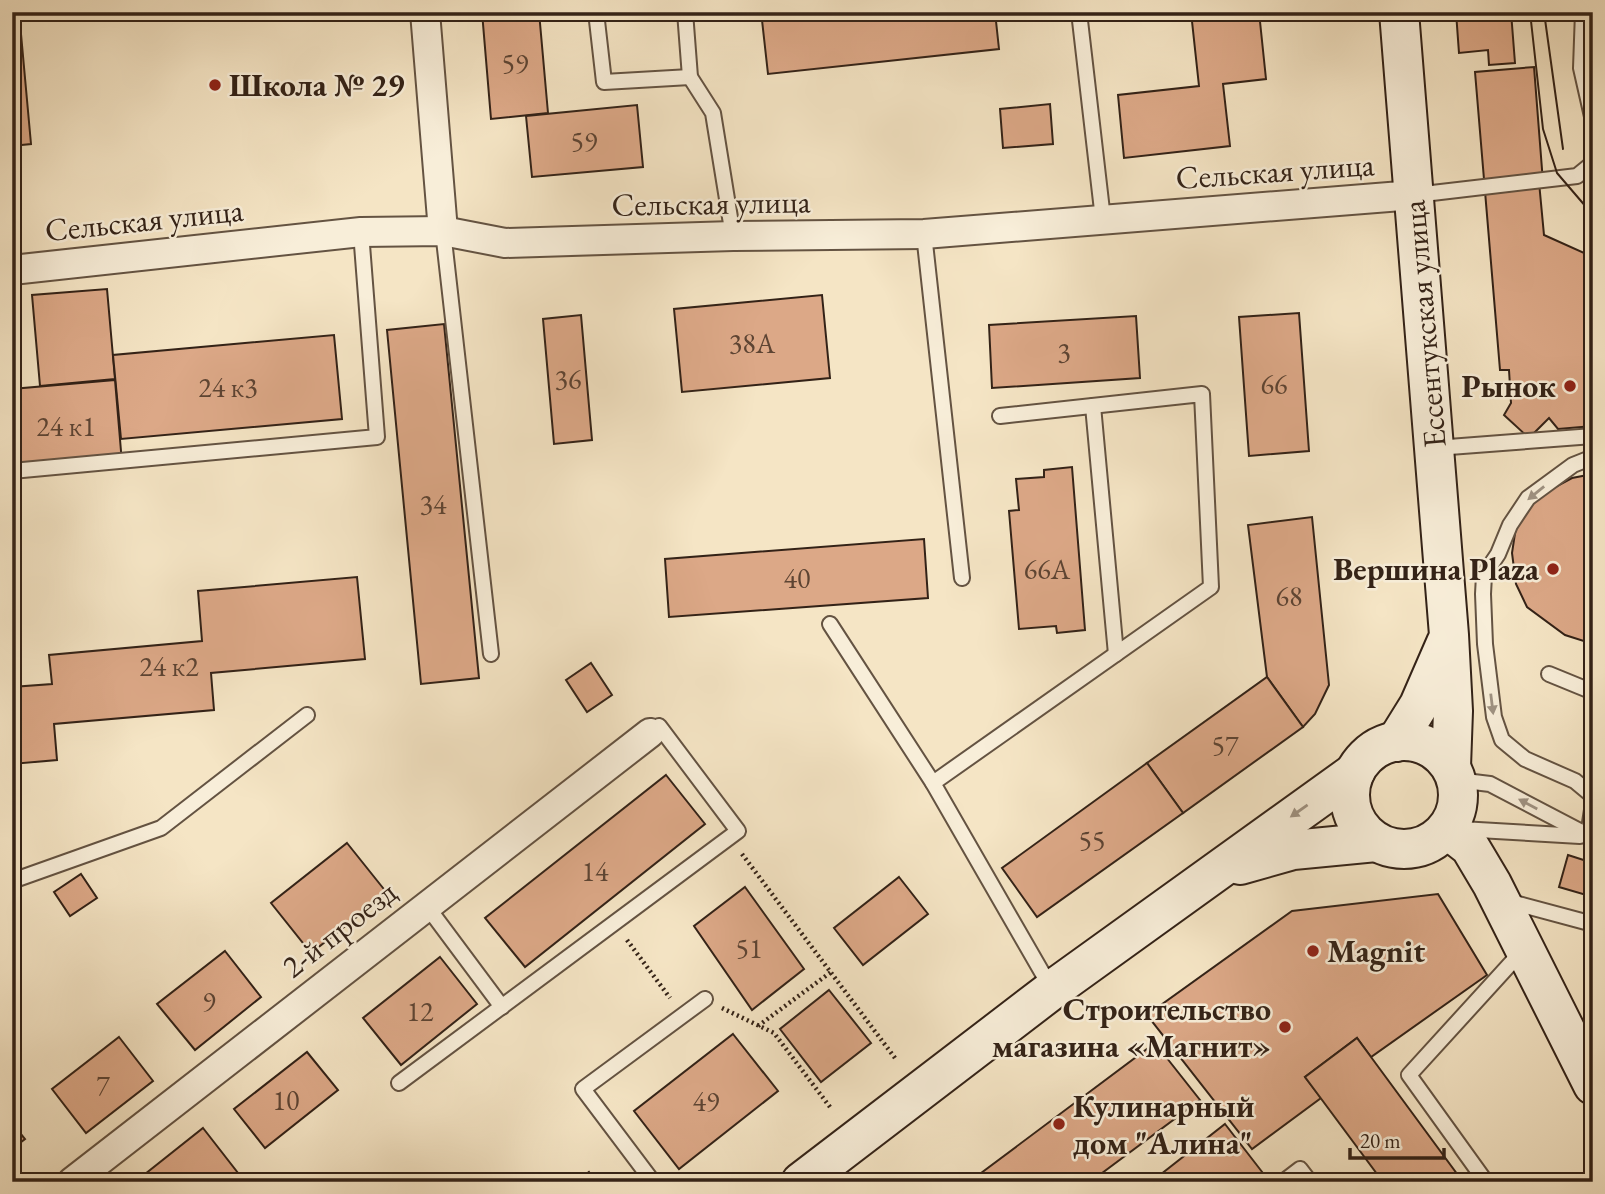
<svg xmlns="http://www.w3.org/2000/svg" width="1605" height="1194" font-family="'EB Garamond',serif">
  <rect width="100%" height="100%" fill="#f5e5c5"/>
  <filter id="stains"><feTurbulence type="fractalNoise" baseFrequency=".00286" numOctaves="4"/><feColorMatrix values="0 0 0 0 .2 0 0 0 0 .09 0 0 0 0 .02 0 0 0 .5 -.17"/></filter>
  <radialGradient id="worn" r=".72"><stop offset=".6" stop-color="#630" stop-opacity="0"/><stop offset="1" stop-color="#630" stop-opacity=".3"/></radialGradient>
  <!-- building -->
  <g fill="#dca887" stroke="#332217" stroke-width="2">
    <path d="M12,12H19L31,144L12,146Z"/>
    <path d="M482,12H539L548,113L491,119Z"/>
    <path d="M828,12H995L999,49L768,74L762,20Z"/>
    <path d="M1191,12H1259L1266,79L1223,84L1230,146L1124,158L1118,95L1199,86Z"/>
    <path d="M1456,12H1511L1515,63L1489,65L1488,50L1459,53Z"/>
    <path d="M1534,67L1543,182H1539L1544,235L1593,257V426L1558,429L1549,418L1529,438L1504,415L1511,403L1509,370H1500L1475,72Z"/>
    <path d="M1050,104L1053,144L1003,148L1000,109Z"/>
    <path d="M637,105L643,167L532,177L526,116Z"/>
    <path d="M107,289L115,379L40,386L32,295Z"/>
    <path d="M822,295L830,378L682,392L674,309Z"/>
    <path d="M1299,313L1309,451L1249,456L1239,317Z"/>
    <path d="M581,315L592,440L554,444L543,319Z"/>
    <path d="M1136,316L1140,378L992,388L989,325Z"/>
    <path d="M444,324L479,678L421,684L387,330Z"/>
    <path d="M334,335L342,419L121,439L113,355Z"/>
    <path d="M115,380L122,463L12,473V389Z"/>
    <path d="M1072,467L1085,630L1057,633L1056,626L1019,629L1009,511L1019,510L1016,479L1044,477V470Z"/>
    <path d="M1593,474V644L1565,635L1527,607L1516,584L1512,553L1517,520L1544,493L1572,478Z"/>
    <path d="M1312,517L1329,685L1315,714L1303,727L1267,677L1248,525Z"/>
    <path d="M924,539L928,598L669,617L665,559Z"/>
    <path d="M357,577L365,659L211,673L214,710L54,724L57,760L12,764V687L52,684L49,655L202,641L198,591Z"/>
    <path d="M591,663L612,695L587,712L566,680Z"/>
    <path d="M1267,677L1303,727L1183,813L1147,763Z"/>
    <path d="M1147,763L1183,813L1037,917L1002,868Z"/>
    <path d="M666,775L705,824L525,967L485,918Z"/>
    <path d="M347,843L387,893L311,953L271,903Z"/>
    <path d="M1568,855L1593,863V897L1559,887Z"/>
    <path d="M81,874L97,898L70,916L54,892Z"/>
    <path d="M899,877L928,914L863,965L834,928Z"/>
    <path d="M745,887L804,969L752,1010L694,926Z"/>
    <path d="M1438,894L1487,975L1371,1057L1357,1038L1305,1077L1321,1098L1252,1149L1147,1015L1292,911Z"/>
    <path d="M225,951L261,997L195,1050L157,1004Z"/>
    <path d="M440,957L477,1004L401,1065L363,1018Z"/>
    <path d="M829,990L871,1043L821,1082L780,1029Z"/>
    <path d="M733,1034L778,1091L679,1169L634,1111Z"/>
    <path d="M119,1037L153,1081L86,1133L52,1089Z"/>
    <path d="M1357,1038L1371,1057L1463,1182H1383L1305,1077Z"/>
    <path d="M1155,1043L1200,1100L1090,1182H969Z"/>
    <path d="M307,1052L338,1090L265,1148L234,1109Z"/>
    <path d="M12,1123L25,1139L12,1149Z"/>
    <path d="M1225,1124L1266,1177L1260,1182H1151Z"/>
    <path d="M203,1128L245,1182H135Z"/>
    <path d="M589,1172L597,1182H576Z"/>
  </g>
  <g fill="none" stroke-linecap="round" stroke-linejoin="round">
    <!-- lane casing -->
    <g stroke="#645342" stroke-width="18">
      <g id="lane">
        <path d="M596,12L604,82L690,77"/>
        <path d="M685,12L690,77L713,113L733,236"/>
        <path d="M1079,12L1103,219"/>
        <path d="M1583,12L1581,68L1593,121"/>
        <path d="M1415,195L1577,176L1593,163"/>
        <path d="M443,231L491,654"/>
        <path d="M924,234L962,578"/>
        <path d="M1093,406L1116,654"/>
        <path d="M1000,416L1202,394L1211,587L933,783L1051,988"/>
        <path d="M1436,448L1593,436"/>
        <path d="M1593,457L1573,465L1528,498L1510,525L1498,554L1484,575L1483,594L1485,644L1494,717L1502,740L1525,759L1575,781L1593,796"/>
        <path d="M12,471L377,437L361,232"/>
        <path d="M830,624L933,783"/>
        <path d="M1549,674L1593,692"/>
        <path d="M1457,780L1490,784L1593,838"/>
        <path d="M1461,829L1580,836"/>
        <path d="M1588,836L1593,803"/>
        <path d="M12,881L161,828L307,715"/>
        <path d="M1507,901L1593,924"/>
        <path d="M426,905L502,1007"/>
        <path d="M399,1083L738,831L659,726L651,732"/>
        <path d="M653,1182L583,1089L705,999"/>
        <path d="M1283,1182L1300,1169L1310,1182"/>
        <path d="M1486,1182L1409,1075L1523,950"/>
      </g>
    </g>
    <!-- street casing -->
    <g stroke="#645342" stroke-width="32">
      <g id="street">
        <path d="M425,12L443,231"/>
        <path d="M12,270L361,232L443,231L505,243L733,236L924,234L1414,195"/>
        <path d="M72,1182L650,733"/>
      </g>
    </g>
    <!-- secondary casing -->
    <g stroke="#332217" stroke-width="42">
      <g id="secondary">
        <path d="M1399,12L1449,635L1453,711L1451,767"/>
        <circle cx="1404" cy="795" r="54"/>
        <path d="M1396,742L1419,705L1446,643"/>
        <path d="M1447,829L1470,847L1492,884L1593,1085"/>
        <path d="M1240,865L1293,850L1376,842"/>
        <path d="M801,1182L1052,990L1355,772"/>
      </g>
    </g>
    <!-- path -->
    <g stroke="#332217" stroke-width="4.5" stroke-dasharray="2 3.5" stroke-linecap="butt">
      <path d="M742,854L895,1058"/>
      <path d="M627,940L670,998"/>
      <path d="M722,1008L774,1033L830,1107"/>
      <path d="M758,1026L831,972"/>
    </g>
    <!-- lane -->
    <use href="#lane" stroke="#f8eed9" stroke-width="14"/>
    <!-- street -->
    <use href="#street" stroke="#f8eed9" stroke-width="28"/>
    <!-- secondary -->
    <use href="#secondary" stroke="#f8eed9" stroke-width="38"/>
    <!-- tram -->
    <g stroke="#332217" stroke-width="2">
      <path d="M1530,12L1543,129L1557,173L1593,215"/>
      <path d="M1544,12L1563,149"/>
    </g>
  </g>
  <!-- one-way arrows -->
  <defs><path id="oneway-solid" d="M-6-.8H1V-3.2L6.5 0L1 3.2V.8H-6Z" transform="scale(1.75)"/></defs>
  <g fill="#9f9282">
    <use href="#oneway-solid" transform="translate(1536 493) rotate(141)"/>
    <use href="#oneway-solid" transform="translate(1492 704) rotate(83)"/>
    <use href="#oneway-solid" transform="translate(1528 804) rotate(-152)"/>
    <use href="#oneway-solid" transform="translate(1299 811) rotate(145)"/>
  </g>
  <!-- markers -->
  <g fill="#8f2418" stroke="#f8eed9" stroke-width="2.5">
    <circle cx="215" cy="85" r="7"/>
    <circle cx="1570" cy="386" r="7"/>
    <circle cx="1553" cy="569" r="7"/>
    <circle cx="1313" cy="951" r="7"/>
    <circle cx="1285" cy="1027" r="7"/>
    <circle cx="1059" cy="1124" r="7"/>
  </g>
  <g text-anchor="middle" stroke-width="5" stroke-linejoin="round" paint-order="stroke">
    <!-- number labels -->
    <g font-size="28" fill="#5d4433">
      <text x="515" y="73">59</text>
      <text x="584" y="151">59</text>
      <text x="752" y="353">38А</text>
      <text x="1064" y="362">3</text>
      <text x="568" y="389">36</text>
      <text x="1274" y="394">66</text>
      <text x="228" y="397">24 к3</text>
      <text x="66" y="436">24 к1</text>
      <text x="433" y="514">34</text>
      <text x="1047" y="579">66А</text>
      <text x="797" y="588">40</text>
      <text x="1289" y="606">68</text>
      <text x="169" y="676">24 к2</text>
      <text x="1225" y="755">57</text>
      <text x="1092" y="850">55</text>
      <text x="595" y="881">14</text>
      <text x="749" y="958">51</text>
      <text x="209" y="1011">9</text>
      <text x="420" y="1021">12</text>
      <text x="103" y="1095">7</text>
      <text x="286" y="1110">10</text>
      <text x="706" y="1111">49</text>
    </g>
    <!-- poi labels -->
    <g font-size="32" font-weight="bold" fill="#332217" stroke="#f8eed9" text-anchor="start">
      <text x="229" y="96">Школа № 29</text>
      <text x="1556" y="397" text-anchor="end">Рынок</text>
      <text x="1539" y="580" text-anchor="end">Вершина Plaza</text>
      <text x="1327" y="962">Magnit</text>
      <text x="1271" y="1020" text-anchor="end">Строительство<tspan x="1271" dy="37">магазина «Магнит»</tspan></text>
      <text x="1073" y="1117">Кулинарный<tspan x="1073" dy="37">дом "Алина"</tspan></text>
    </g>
    <!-- street labels -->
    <g font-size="32" fill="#332217" stroke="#f8eed9">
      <text transform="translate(1275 171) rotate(-4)" y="11">Сельская улица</text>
      <text transform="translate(711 203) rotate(-1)" y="11">Сельская улица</text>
      <text transform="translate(144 220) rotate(-6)" y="11">Сельская улица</text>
      <text transform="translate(1424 324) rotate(-95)" y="11">Ессентукская улица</text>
      <text transform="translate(339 929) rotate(-38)" y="11">2-й проезд</text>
    </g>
  </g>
  <!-- margin -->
  <rect width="1605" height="1194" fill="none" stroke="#f5e5c5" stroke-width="42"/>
  <rect x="14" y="14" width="1577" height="1166" fill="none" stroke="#332217" stroke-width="3.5"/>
  <rect x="21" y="21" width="1563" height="1152" fill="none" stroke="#332217" stroke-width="2"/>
  <!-- scale -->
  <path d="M1350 1148v10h94v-10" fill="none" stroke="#332217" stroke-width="3.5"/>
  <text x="1360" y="1148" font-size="21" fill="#332217" stroke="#f8eed9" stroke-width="5" paint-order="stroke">20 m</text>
  <rect width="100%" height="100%" filter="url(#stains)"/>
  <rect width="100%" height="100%" fill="url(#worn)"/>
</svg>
